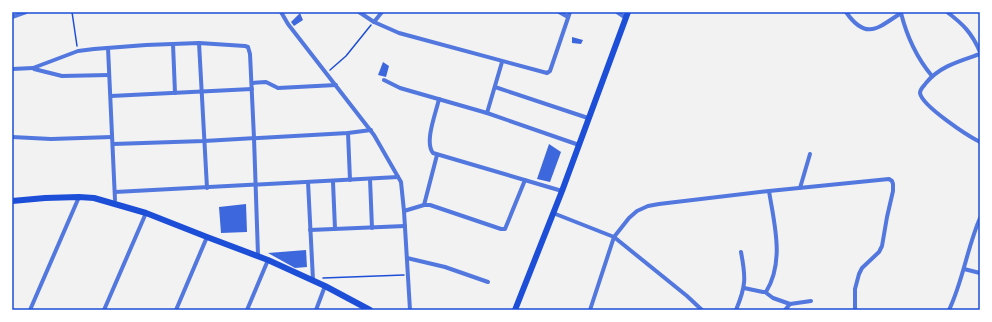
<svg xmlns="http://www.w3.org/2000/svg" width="992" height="322" font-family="'IBM Plex Sans',sans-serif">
  <rect width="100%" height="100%" fill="#f2f2f2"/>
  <!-- building -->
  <g fill="#3d67dc">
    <path d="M300,13L303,20L294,26L291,22Z"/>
    <path d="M572,37L583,40L581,44L572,43Z"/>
    <path d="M383,62L389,66L386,77L378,75Z"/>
    <path d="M549,144L561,152L550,182L537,179Z"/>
    <path d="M246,204L247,232L221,233L219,207Z"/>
    <path d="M306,250L307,267L295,268L268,253Z"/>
  </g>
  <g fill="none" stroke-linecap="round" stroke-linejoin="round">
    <!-- path -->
    <g stroke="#1d4ed8" stroke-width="1.5">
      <path d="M72,12L77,46"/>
      <path d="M330,70L346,56L371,25"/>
      <path d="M323,278L404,275"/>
    </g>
    <!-- minor -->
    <g stroke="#5277de" stroke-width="4">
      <path d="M281,12L288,24L374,135L401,182L404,211L410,310"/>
      <path d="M359,12L374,22L399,33L547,73L550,71L570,12"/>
      <path d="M559,12L568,17"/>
      <path d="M617,12L626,18"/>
      <path d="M846,12C866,41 878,28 901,13C907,37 916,57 932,76"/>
      <path d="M947,12C963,24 972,33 980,52"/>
      <path d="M12,17L26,12"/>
      <path d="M374,22L382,12"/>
      <path d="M199,43L207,188"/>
      <path d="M173,44L175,93"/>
      <path d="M108,48L115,200"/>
      <path d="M980,54C960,61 940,66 926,83C924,86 920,89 920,93C922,106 968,136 980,142"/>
      <path d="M12,69L33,68L78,51L94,49L146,45L199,43L245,46L248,47L250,54L254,138L258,255"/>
      <path d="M34,69L62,76L109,75"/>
      <path d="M384,80L400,88L487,113L579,145"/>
      <path d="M252,83L266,82L278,88L336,85"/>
      <path d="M495,87L588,118"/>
      <path d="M111,96L252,89"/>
      <path d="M439,99C436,113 424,142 433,153L562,191"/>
      <path d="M487,113L502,62"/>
      <path d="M348,133L350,180"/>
      <path d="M12,137L51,139L112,137"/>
      <path d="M113,144L204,141L348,133L371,130"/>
      <path d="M370,179L372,228"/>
      <path d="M308,182L313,280"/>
      <path d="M333,182L335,229"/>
      <path d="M800,188L810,154"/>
      <path d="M115,192L398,177"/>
      <path d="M424,205L437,155"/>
      <path d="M404,211L424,205H430L501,229H505L525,180"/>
      <path d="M553,213L614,237L687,296L702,310"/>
      <path d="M310,230L405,226"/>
      <path d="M407,258L445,267L488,282"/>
      <path d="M964,269L980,273"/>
      <path d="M744,288L763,292H766C785,261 774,223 769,191"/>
      <path d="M765,292L773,298L790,304L811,301"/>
      <path d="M30,310L79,197"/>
      <path d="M104,310L146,213"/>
      <path d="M176,310L207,237"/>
      <path d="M247,310L268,260"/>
      <path d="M316,310L325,286"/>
      <path d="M590,310L614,237L629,218L637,211L648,206L659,204L769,191L889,179L892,181L893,184V191L887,217L882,246L879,252L862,268L859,274L855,289V310"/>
      <path d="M736,310C746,286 746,278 741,252"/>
      <path d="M785,310L790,304"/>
      <path d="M949,310C963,281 967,248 980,218"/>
    </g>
    <!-- secondary -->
    <g stroke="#1d4ed8" stroke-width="6">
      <path d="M12,201L45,198L79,197L94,198L146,213L207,237L268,260L325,286L370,310"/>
      <path d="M515,310L562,191L628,12"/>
    </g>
  </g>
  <!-- border -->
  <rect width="992" height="322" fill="none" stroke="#ffffff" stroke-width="26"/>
  <rect x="13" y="13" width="966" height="296" fill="none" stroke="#1d4ed8" stroke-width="1.5"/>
</svg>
